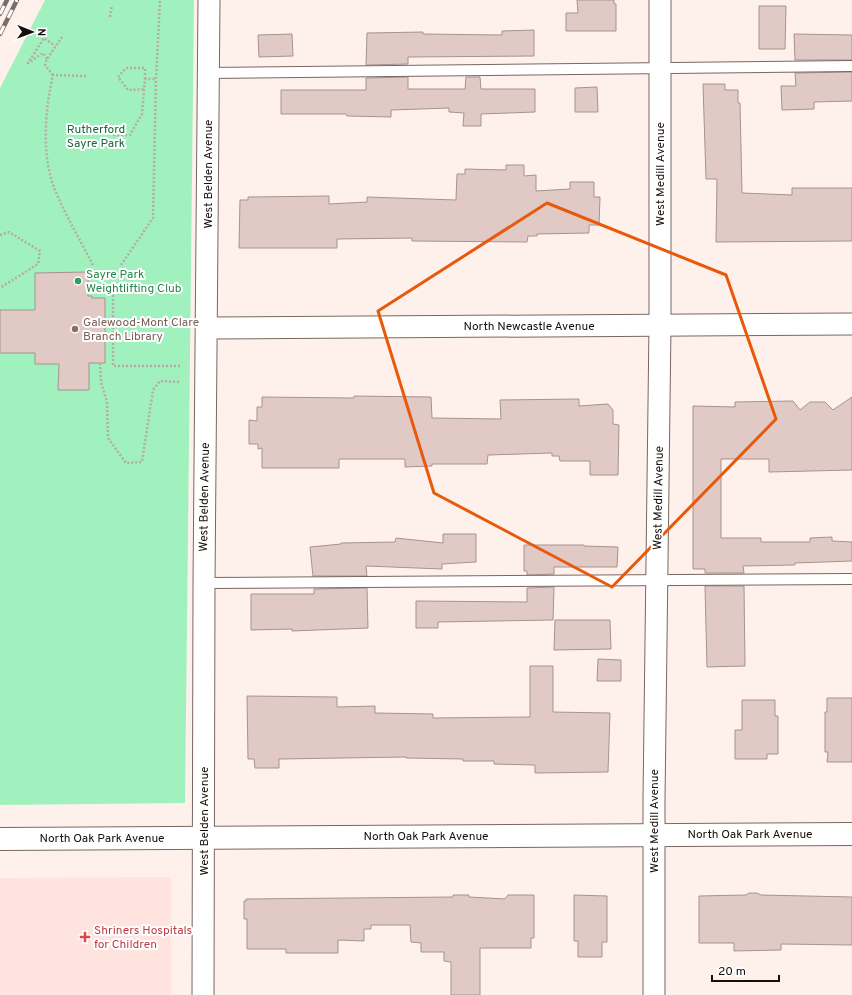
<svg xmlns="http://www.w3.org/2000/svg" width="852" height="995" font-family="Overpass,sans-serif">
  <rect width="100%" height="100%" fill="#fef1ec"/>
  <!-- medical -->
  <path fill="#fee3df" d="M171,877V995H0V878Z"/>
  <!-- green -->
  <path fill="#a1f1bf" d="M45,0H194L185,803L0,805V88Z"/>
  <!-- building -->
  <g fill="#e1cac6" stroke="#a7928e">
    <path d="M577,0H614V4H616V31H566V13H578Z"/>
    <path d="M759,6H786L785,49H759Z"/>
    <path d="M534,30V56L408,57V64L366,65L367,33L423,32V34L502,35V31Z"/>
    <path d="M292,34L293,56L259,57L258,35Z"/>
    <path d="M794,34L852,35V60H795Z"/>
    <path d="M852,72V101L814,102V109L782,110L781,86H796L795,73Z"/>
    <path d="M408,77V89H465L466,77H480L481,89H535V112L481,114V126H463L464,113L449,112V108L391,110V117L347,116L346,114H281V90H366V78Z"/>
    <path d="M703,84H725V90H738V103H740L742,193L792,195V188H852V241L716,242L717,179H706Z"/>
    <path d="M597,87L598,112H575V88Z"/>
    <path d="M506,165H524V176L536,175V191L570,189V182H594V197H600L599,225H589V233L537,234V236H528L527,242L412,241V238L337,239V248H239L240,200H248V197L329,196V204L367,202V197L456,200L457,174H465V169L506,170Z"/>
    <path d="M88,272V296H92V298H105V363H89V390H58L59,364H35V353H0V310H35V273Z"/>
    <path d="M354,396L431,397L432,418L501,419L500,400L579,399V406L608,404L613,410V424L619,425L618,475H590V461H560L559,456H552V453L488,455L487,464H432V466L405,467V459H339V468H262V448L258,449V444H249V420L257,421V407H262V397L354,398Z"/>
    <path d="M852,397V470L769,472V459H721V538H761V542H810V538L832,537V541L852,542V561L795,563V565L743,566L744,573H705V569H693V406L735,407V402L793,401L800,410L810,402H825L833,410Z"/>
    <path d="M443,534H476V562L442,564V569L366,566L367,576H313L310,547L341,544V543L395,542L396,538L443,543Z"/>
    <path d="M524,545H584V546L618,547L617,567H554V574L527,575V571H524Z"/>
    <path d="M705,586H744L745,666L707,667Z"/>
    <path d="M554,587L553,620L438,622V628H416V601L527,602V588Z"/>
    <path d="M367,588L368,628L292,631V629L251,630V594H314V589Z"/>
    <path d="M555,620H610L611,649L554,650Z"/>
    <path d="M598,659L621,660V681H597Z"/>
    <path d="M530,666H553V712L610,713L608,772L535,773V765L494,764V761H463V759L406,758V757L279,759V768H255L254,759H248L247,696L337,697V707L375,706V713L433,714V718L530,717Z"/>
    <path d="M827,698H852V762H827L828,752H825V712H827Z"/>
    <path d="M742,700H775V716H778V754H767V759H735V730H742Z"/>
    <path d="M749,893H757L761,895L852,897V945L781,944V950L734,951V943H699V896L746,895Z"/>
    <path d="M453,895H469V897L505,899L508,895H534V938H531V948H480V995H451V962L444,961V952H421V943L411,942L410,925H371V929H364V941L338,940V953H286V949H247V919H244V901H246V899L453,897Z"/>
    <path d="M574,895L607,896V942H602V957H578V941H574Z"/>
  </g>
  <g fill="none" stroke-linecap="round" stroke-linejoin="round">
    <!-- lane casing -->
    <g stroke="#796760" stroke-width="12">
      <g id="lane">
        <path d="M208,73L852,66"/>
        <path d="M204,583L852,579"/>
      </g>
    </g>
    <!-- street casing -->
    <g stroke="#796760" stroke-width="23">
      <g id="street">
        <path d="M207,328L852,324"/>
        <path d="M203,995L204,583L209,0"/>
        <path d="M654,995V800L660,325V0"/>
      </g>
    </g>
    <!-- secondary casing -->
    <g stroke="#796760" stroke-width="24">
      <path id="secondary" d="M0,839L852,834"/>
    </g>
    <!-- path -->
    <g stroke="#b6aba6" stroke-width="2.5" stroke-dasharray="2 2" stroke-linecap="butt">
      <path d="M110,17L112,5"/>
      <path d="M47,59L43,53L28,63L44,38L55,46"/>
      <path d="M53,75L45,65L47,59L62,37"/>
      <path d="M86,76L53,75C45,110 41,156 55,190C66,216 80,240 93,265"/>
      <path d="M145,79V68H126L118,77L128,90L144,89L145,79H156"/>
      <path d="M113,135H130L142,114L144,89"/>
      <path d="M0,235L9,232L40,251L38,264L0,288"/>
      <path d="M121,265L153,218L156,79L160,0"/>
      <path d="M100,363L101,382L107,402L108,438L126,463L142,462L153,390L160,381L180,382"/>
      <path d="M180,366H113V293L181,292"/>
    </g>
    <!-- lane -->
    <use href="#lane" stroke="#fff" stroke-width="10"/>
    <!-- street -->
    <use href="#street" stroke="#fff" stroke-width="21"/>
    <!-- secondary -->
    <use href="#secondary" stroke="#fff" stroke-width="22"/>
    <!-- rail casing -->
    <g stroke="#776e6a" stroke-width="4.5">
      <g id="rail">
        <path d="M0,14L7,0"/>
        <path d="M0,34L17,0"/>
      </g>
    </g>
    <!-- rail -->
    <use href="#rail" stroke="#fff" stroke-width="3" stroke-dasharray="9" stroke-linecap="butt"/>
  </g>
  <!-- marked area -->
  <path fill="none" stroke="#e8590c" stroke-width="3" stroke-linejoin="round" d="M547,203L726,275L776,419L612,587L434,493L378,311Z"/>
  <!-- markers -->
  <circle fill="#2e9e5b" stroke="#fff" stroke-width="1.5" cx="78" cy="281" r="4"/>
  <circle fill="#8d6e63" stroke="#fff" stroke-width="1.5" cx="75" cy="329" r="4"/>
  <path fill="#e0444e" stroke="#fff" stroke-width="1.5" d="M83 931h4v4h4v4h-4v4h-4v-4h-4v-4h4z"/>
  <g text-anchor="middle" stroke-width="4" stroke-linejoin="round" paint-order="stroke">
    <!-- park labels -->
    <g font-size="12" fill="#1b643d" stroke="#fff">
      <text x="96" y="133">Rutherford<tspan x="96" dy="14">Sayre Park</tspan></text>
    </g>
    <!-- street labels -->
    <g font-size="12" fill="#150f0c" stroke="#fff">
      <text transform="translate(208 174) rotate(-90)" y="4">West Belden Avenue</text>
      <text transform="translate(660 174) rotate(-90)" y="4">West Medill Avenue</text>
      <text x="529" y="330">North Newcastle Avenue</text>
      <text transform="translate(204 497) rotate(-89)" y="4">West Belden Avenue</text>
      <text transform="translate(658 498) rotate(-89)" y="4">West Medill Avenue</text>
      <text transform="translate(204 821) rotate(-90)" y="4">West Belden Avenue</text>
      <text transform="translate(654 821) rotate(-90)" y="4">West Medill Avenue</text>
      <text x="750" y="838">North Oak Park Avenue</text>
      <text x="426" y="840">North Oak Park Avenue</text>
      <text x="102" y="842">North Oak Park Avenue</text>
    </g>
    <!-- leisure labels -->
    <g font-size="12" fill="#27864d" stroke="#fff" text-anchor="start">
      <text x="86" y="278">Sayre Park<tspan x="86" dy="14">Weightlifting Club</tspan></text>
    </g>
    <!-- education labels -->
    <g font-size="12" fill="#785e54" stroke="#fff" text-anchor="start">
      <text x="83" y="326">Galewood-Mont Clare<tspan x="83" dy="14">Branch Library</tspan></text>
    </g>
    <!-- health labels -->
    <g font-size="12" fill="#be3a42" stroke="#fff" text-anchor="start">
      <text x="94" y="934">Shriners Hospitals<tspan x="94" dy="14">for Children</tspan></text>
    </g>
  </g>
  <!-- north arrow -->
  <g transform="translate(32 32) rotate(91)" stroke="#ffffff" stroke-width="3" paint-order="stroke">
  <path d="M0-3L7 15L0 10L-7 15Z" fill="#150f0c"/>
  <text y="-6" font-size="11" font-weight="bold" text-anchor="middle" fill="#150f0c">N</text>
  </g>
  <!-- scale -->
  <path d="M712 975v6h67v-6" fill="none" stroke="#150f0c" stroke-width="2"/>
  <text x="718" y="975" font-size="12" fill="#150f0c" stroke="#ffffff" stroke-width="3" paint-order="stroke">20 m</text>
</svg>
